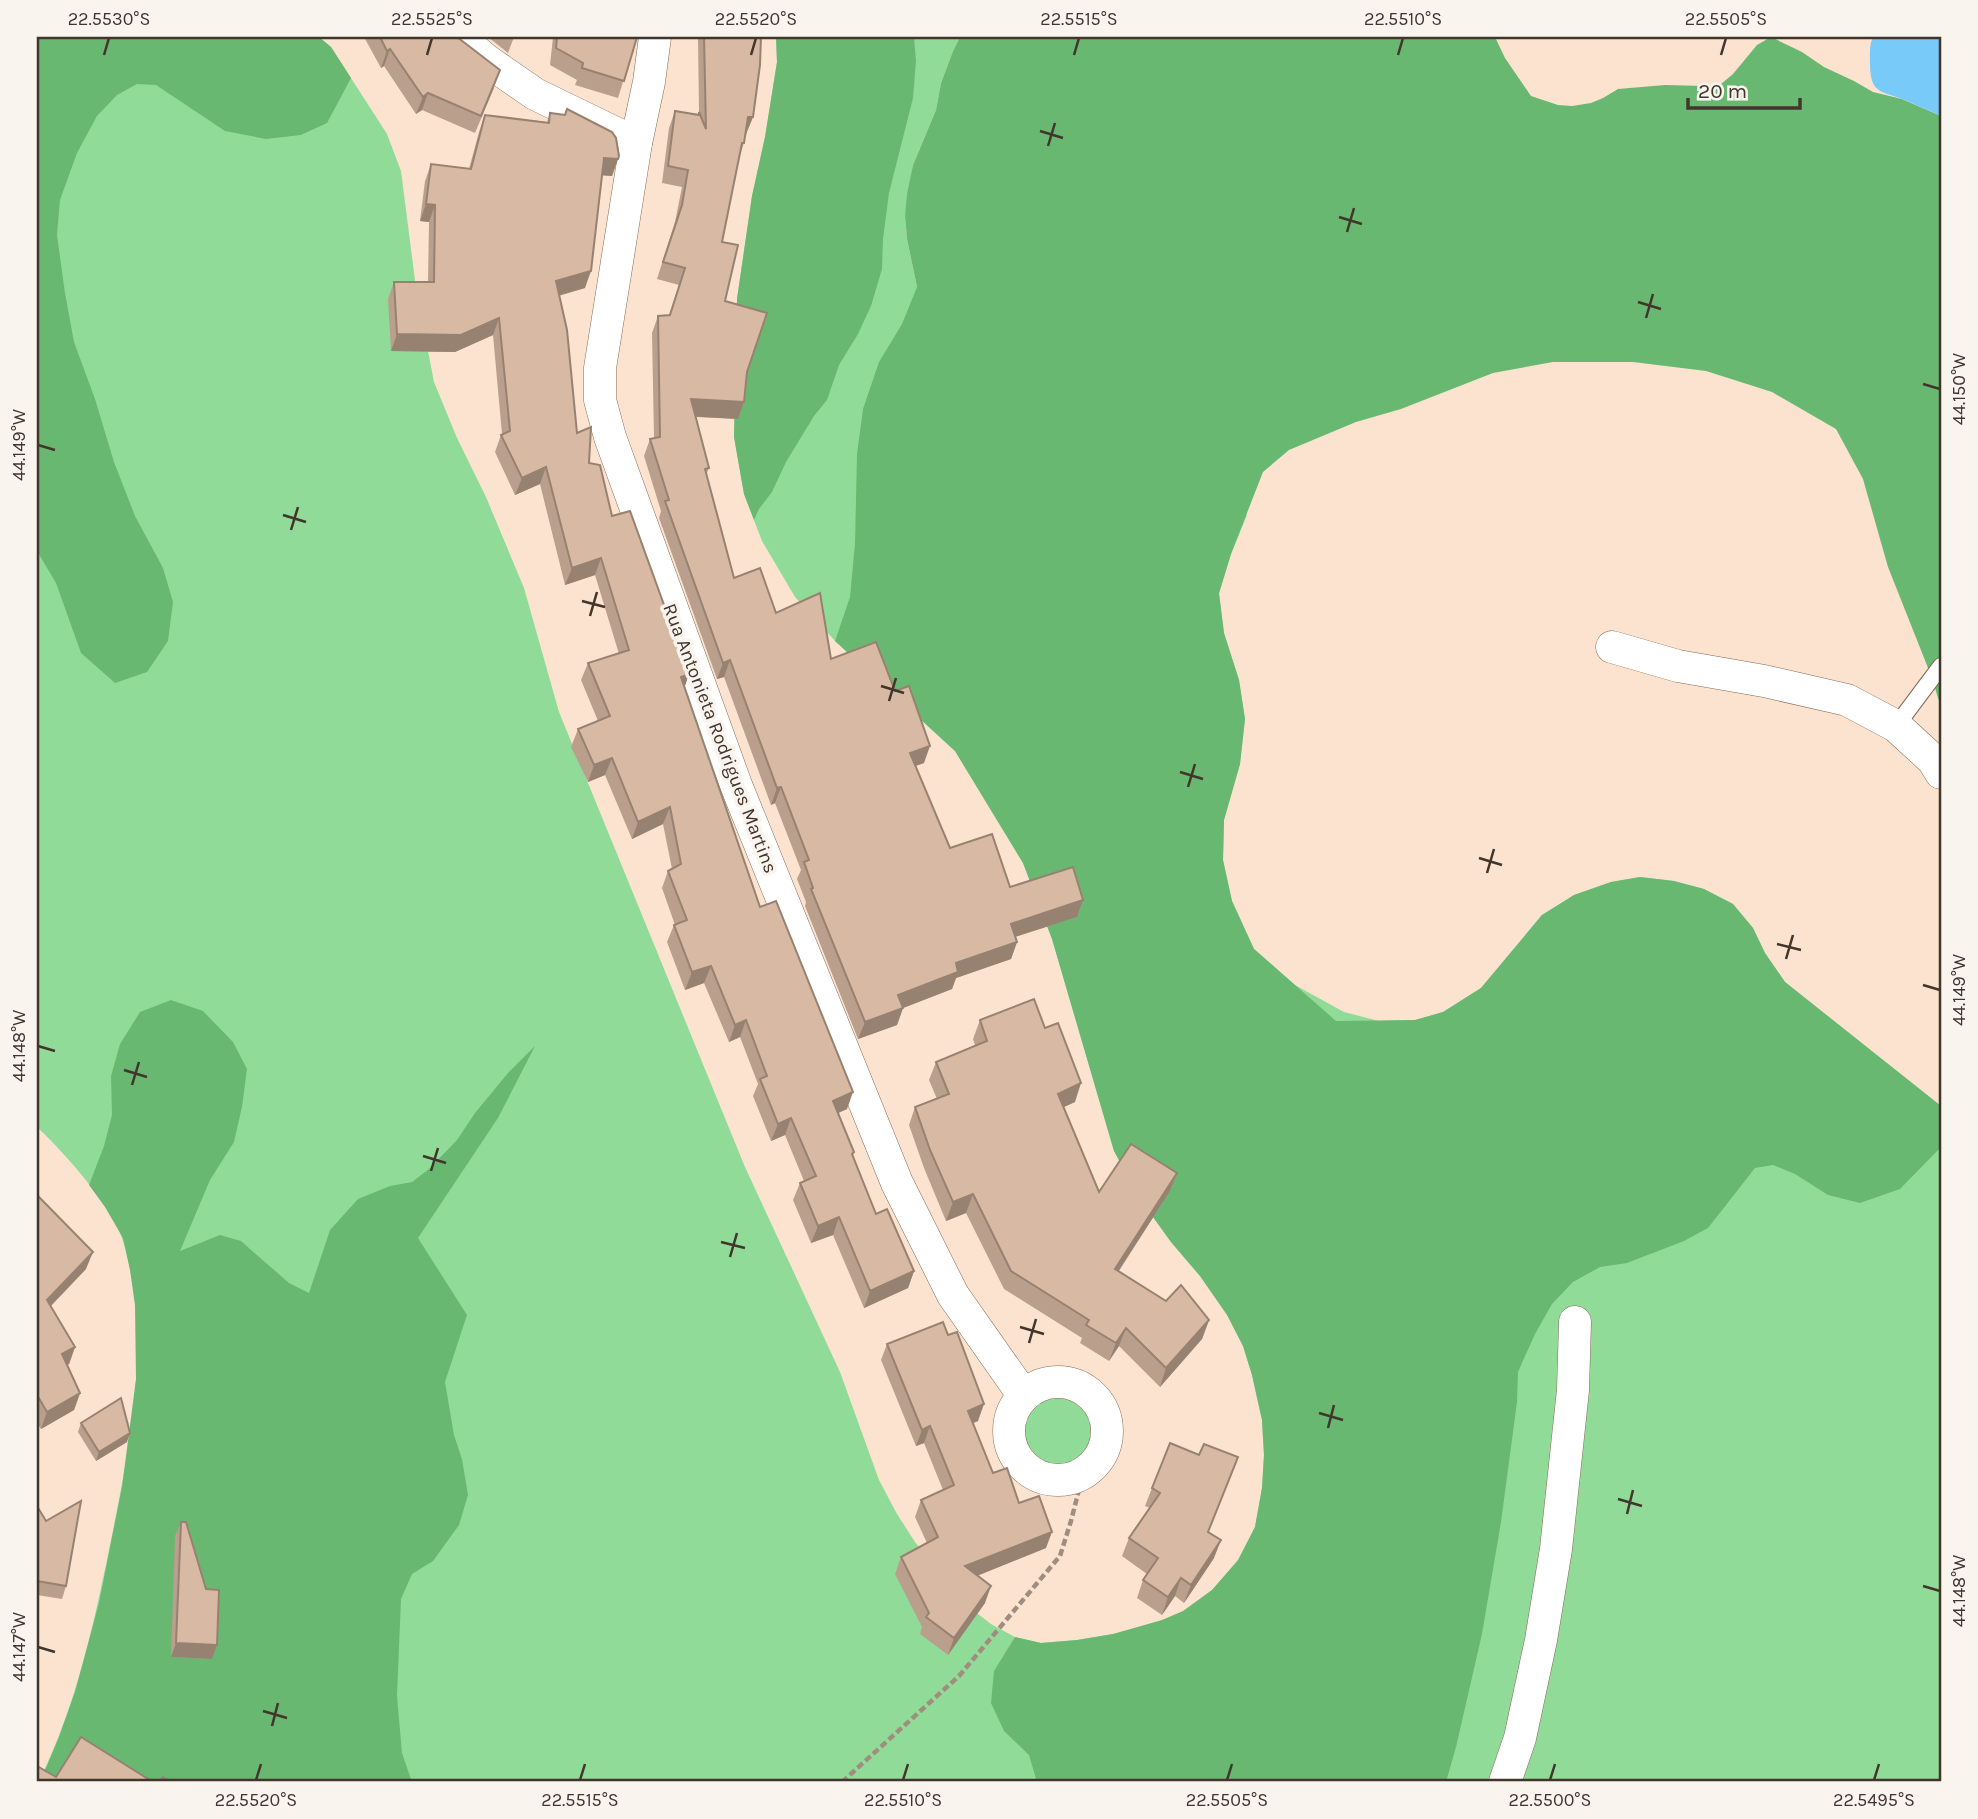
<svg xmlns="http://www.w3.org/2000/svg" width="1978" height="1819" font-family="Karla,sans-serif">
  <rect width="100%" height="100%" fill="#fce3d0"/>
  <!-- green -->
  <g fill="#91db98">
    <path d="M37,37H319L331,47L387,134L401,171L416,288L434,382L457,438L486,497L524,588L559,712L745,1167L840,1372L879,1480L897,1514L915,1542L969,1607L991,1624L1015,1637L1041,1643L1077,1640L1113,1634L1147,1626L1183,1612L1212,1590L1238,1561L1255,1527L1262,1488L1264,1455L1262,1420L1252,1375L1243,1346L1227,1314L1200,1276L1171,1242L1140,1199L1114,1151L1052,939L1023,863L955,751L835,641L795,597L762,541L744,494L734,437L737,299L752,196L765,137L777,62L776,37H960L953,51L941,83L936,110L913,165L905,216L907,239L917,287L1247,515L1231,554L1219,594L1224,633L1239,680L1245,719L1240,764L1224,820L1223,860L1232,901L1254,949L1295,985L1344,1012L1379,1021L1415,1020L1443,1012L1481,988L1542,915L1574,895L1611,882L1640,877L1674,881L1704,889L1733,904L1753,928L1765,953L1785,982L1941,1106V1782H37C40,1776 44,1771 47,1764C81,1689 97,1609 113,1530C132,1437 151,1334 123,1241C114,1208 62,1150 37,1127Z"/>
    <circle cx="1058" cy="1432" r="40"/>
  </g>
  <!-- forest -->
  <g fill="#69b872">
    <path d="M37,37H319L331,47L351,78L327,123L301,135L266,139L225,131L156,85L137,84L117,95L97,116L77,153L60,200L57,235L65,293L74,342L95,399L114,462L135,516L163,568L173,602L168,641L147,672L115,683L81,653L56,583L37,551Z"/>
    <path d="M776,37H914L916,61L913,98L889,193L883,239L882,269L871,306L858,334L839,365L827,400L814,416L786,462L772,492L759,509L754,520L744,494L734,437L737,299L752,196L765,137L777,62Z"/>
    <path d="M960,37H1495L1505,58L1531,96L1558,105L1572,106L1591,103L1603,98L1618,89L1665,85L1704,86L1721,84L1733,74L1757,45L1771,37L1802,52L1824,67L1854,81L1873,92L1902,99L1941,116V708L1932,678L1888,567L1863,479L1836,429L1772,392L1706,371L1633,362H1553L1493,373L1401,409L1356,422L1289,450L1263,472L1231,554L1219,593L1224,633L1239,680L1245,719L1240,764L1224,820L1223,860L1232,901L1254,949L1336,1021L1415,1020L1443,1012L1481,988L1542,915L1574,895L1611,882L1640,877L1674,881L1704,889L1733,904L1753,928L1765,953L1785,982L1941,1106V1147L1900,1189L1860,1203L1828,1195L1795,1174L1773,1165L1755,1168L1708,1228L1684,1241L1627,1263L1600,1267L1573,1282L1552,1304L1535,1334L1518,1372L1517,1402L1501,1522L1482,1634L1456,1747L1446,1782H1037L1029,1755L1004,1731L991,1703L994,1671L1015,1637L1041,1643L1077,1640L1113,1634L1162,1620L1183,1611L1212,1590L1238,1560L1255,1527L1262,1488L1264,1455L1262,1420L1252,1375L1243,1346L1227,1315L1200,1276L1171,1242L1140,1199L1114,1151L1052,939L1023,863L955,751L835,641L850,597L855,544L857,454L863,409L879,362L902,324L917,287L907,239L905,216L907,194L913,165L936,110L941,83L953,51Z"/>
    <path d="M171,1000L203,1011L233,1042L247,1069L242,1107L234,1142L210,1180L180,1251L220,1235L241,1241L289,1283L309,1293L330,1230L358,1199L390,1186L412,1182L429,1169L457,1140L475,1113L508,1073L535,1046L498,1118L418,1238L467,1315L445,1382L454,1435L462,1459L468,1495L459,1525L433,1561L412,1574L401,1599L397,1696L402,1753L412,1782H37L46,1768L59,1737L75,1692L99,1603L122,1487L136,1379L135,1305L130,1270L123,1238L105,1207L89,1185L104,1146L112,1115L111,1076L120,1044L140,1012Z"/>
  </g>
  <!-- water -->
  <path fill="#78cbf8" d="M1873,37H1941V116C1929,111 1917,105 1905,100C1883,91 1870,95 1870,64C1870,54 1869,46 1873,37Z"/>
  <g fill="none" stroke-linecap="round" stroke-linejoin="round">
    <!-- lane casing -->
    <g stroke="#866a56" stroke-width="18">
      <path id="lane" d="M1896,726L1941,666"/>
    </g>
    <!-- street casing -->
    <g stroke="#866a56" stroke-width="33">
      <g id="street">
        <path d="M459,37L486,60L535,94L636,143"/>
        <path d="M655,37L649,82L636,143L600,368V400L610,437L736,785L897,1183L953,1295L1024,1396"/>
        <path d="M1612,647L1678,666L1764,681L1847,700L1896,726L1933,760L1941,773"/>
        <circle cx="1058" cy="1431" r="49"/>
        <path d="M1505,1782L1520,1738L1541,1640L1556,1549L1573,1390L1575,1322"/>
      </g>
    </g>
    <!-- path -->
    <path stroke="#a08d7f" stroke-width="4.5" stroke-dasharray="7 3.5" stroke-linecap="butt" d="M842,1782L959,1676L1060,1556L1071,1521L1083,1474"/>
    <!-- lane -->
    <use href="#lane" stroke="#fff" stroke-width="16"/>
    <!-- street -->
    <use href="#street" stroke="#fff" stroke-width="32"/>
  </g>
  <!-- wall -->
  <g fill="#ba9f8c">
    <path d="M364,37H457L494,88L475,133L422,110L416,114L384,66L381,68Z"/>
    <path d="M488,37H514L508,53Z"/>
    <path d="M553,37H637L618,98L575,85L577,80L550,65Z"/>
    <path d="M698,37H761L753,117L746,134H745L744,143L739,158L722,242L725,301L747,372L738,419L696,417L709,468L706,475L734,578L831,659L895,691L924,763L915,766L950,848L1010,887L1077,917L1015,937L1017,942L1011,959L956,978L952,989L903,1008L897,1025L858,1039L805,906L806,902L797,879L801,870L775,803L771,805L724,677L717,679L659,518L661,511L644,456L650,439L654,438L652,333L658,316L669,315L679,285L657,279L675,222L682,187L662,183L669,128L675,111L698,114L699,112Z"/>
    <path d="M550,113L618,159L612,176L602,175L585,288L559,296L577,433L612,516L689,674L684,688L760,907L847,1109L838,1113L854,1152L853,1156L876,1214L914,1271L908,1288L864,1308L833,1235L811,1243L793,1200L800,1183L804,1181L785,1135L771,1141L753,1096L758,1084L740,1037L729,1042L704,983L685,990L667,942L674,925H675L662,888L668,871L672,869L663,824L632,839L605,775L588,782L571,747L578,729L598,721L581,680L588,663L619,654L595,575L565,585L540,484L515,495L495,452L501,435L502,434L493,335L455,352L391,351L388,299L394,282H428L429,222L420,221L425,181L431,164L469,169L479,132L485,115L547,122Z"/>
    <path d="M980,1020L1045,1028L1075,1102L1063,1107L1099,1192L1177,1173L1170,1191L1119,1271L1166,1301L1209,1320L1202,1339L1160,1387L1119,1346L1109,1361L1080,1343L1082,1338L1004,1289L966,1213L946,1221L924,1168L909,1125L915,1107L937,1099L929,1080L936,1062L975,1045L973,1039Z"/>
    <path d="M37,1195L86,1269L51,1306L75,1347L69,1364L67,1365L80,1393L74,1410L41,1429L37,1423Z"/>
    <path d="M887,1344L978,1421L973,1423L993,1473L1019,1503L1046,1548L977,1576L985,1603L948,1655L920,1634L922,1627L895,1574L901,1557L927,1543L915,1517L921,1500L943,1490L924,1443L916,1446L881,1360Z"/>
    <path d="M81,1423L127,1442L96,1461L78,1432Z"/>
    <path d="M1199,1455L1238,1457L1208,1532L1214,1558L1184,1603L1175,1596L1162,1615L1137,1598L1143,1580L1147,1574L1122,1556L1129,1538L1150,1508L1145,1506L1152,1488Z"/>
    <path d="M37,1506L66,1586L62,1599L37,1595Z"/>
    <path d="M181,1522L212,1659L171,1657L175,1536Z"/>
  </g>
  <!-- shaded-wall -->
  <g fill="#978272">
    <path d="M390,49L384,66L381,68L387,51Z"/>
    <path d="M428,93L422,110L416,114L423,97Z"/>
    <path d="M748,117H753L746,134L742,133Z"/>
    <path d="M604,158L618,159L612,176L597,175Z"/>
    <path d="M426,204L435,205L429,222L420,221Z"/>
    <path d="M591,271L585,288L549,298L556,281Z"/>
    <path d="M499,318L493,335L455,352L391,351L397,334Z"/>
    <path d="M691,399L744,402L738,419L685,416Z"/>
    <path d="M546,467L540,484L515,495L522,478Z"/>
    <path d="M601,558L595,575L565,585L572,568Z"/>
    <path d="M730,660L724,677L717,679L723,663Z"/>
    <path d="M689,674L683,692L681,677Z"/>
    <path d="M930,746L924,763L904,770L910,753Z"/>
    <path d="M612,758L605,775L588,782L594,765Z"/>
    <path d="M781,787L775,803L771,805L777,788Z"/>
    <path d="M670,807L663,824L632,839L638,822Z"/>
    <path d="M1083,900L1077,917L1005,940L1011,924Z"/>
    <path d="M1017,942L1011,959L956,978L952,989L903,1008L897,1025L858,1039L865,1022L898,995L956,963Z"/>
    <path d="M711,966L704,983L685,990L692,972Z"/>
    <path d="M746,1020L740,1037L729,1042L735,1025Z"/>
    <path d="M1081,1083L1075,1102L1051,1113L1058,1094Z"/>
    <path d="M853,1092L847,1109L827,1118L833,1101Z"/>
    <path d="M791,1118L785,1135L771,1141L778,1124Z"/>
    <path d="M1177,1173L1170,1191L1108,1287L1115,1269Z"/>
    <path d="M973,1194L966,1213L946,1221L953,1202Z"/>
    <path d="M839,1217L833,1235L811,1243L818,1226Z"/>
    <path d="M93,1252L86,1269L41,1316L47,1300Z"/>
    <path d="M914,1271L908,1288L864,1308L870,1291Z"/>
    <path d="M1209,1320L1202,1339L1160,1387L1166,1368Z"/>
    <path d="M1126,1328L1119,1346L1109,1361L1116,1343Z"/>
    <path d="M75,1347L69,1364L56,1371L62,1354Z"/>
    <path d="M80,1393L74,1410L41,1429L47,1412Z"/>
    <path d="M984,1404L978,1421L962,1428L968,1411Z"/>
    <path d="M930,1426L924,1443L916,1446L922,1430Z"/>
    <path d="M130,1433L127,1442L96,1461L99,1452Z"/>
    <path d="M1052,1532L1046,1548L959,1583L965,1566Z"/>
    <path d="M1221,1540L1214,1558L1184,1603L1191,1585Z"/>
    <path d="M1181,1578L1175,1596L1162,1615L1168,1597Z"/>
    <path d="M991,1586L985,1603L948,1655L954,1638Z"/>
    <path d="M176,1643L217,1645L212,1659L171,1657Z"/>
  </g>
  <!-- building -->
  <g fill="#d8b9a3" stroke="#978272" stroke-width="2">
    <path d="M380,37H457L500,70L481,116L428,93L423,97L390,49L387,51Z"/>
    <path d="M557,37H637L624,81L582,68L583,63L556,48Z"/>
    <path d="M704,37H761L760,65L753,117H748L744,143H742L722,242L738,245L725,301L767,313L747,372L744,402L691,399L709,468L705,469L734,578L760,568L776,613L820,593L831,659L876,642L895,691L909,686L930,746L910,753L950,848L992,834L1010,887L1073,867L1083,900L1011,924L1017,942L956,963L958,972L898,995L903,1008L865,1022L811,889L813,888L804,862L809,860L781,787L777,788L730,660L723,663L665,501L669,500L650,439L660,437L658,316L670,315L685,268L663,262L682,205L688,170L668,166L675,111L699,115V112L706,129Z"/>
    <path d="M567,109L612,132L616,138L619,156L618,159L604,158L591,271L556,281L567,330L577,433L591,427L589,463L600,465L612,516L630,511L689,674L681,677L760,907L776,901L853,1092L833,1101L854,1152L852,1154L876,1214L887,1209L914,1271L870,1291L839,1217L818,1226L800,1183L816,1176L791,1118L778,1124L760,1079L767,1076L746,1020L735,1025L711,966L692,972L674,925L687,920L668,871L681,864L670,807L638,822L612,758L594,765L578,729L610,716L588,663L629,650L601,558L572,568L546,467L522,478L501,435L510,431L499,318L461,335L397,334L394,282H434L435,205L426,204L431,164L471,169L485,115L549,123L550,113L565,115Z"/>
    <path d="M1034,999L1045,1028L1058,1023L1081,1083L1058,1094L1099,1192L1131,1144L1177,1173L1115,1269L1166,1301L1181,1285L1209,1320L1166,1368L1126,1328L1116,1343L1086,1325L1089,1320L1011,1271L973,1194L953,1202L930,1150L915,1107L949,1094L936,1062L987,1041L980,1020Z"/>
    <path d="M37,1195L93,1252L47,1300L75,1347L62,1354L80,1393L47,1412L37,1395Z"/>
    <path d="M943,1322L948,1335L957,1332L984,1404L968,1411L993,1473L1007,1468L1019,1503L1039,1496L1052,1532L965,1566L991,1586L954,1638L926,1617L929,1613L901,1557L938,1537L921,1500L954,1485L930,1426L922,1430L887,1344Z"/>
    <path d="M121,1398L130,1433L99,1452L81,1423Z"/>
    <path d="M1170,1443L1199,1455L1204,1444L1238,1457L1208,1532L1221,1540L1191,1585L1181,1578L1168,1597L1143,1580L1158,1558L1129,1538L1160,1493L1152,1488Z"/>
    <path d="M81,1501L66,1586L37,1581V1506L46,1521Z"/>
    <path d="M181,1522H186L206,1589L219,1590L217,1645L176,1643Z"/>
    <path d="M81,1737L153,1782H37V1766L56,1777Z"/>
    <path d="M163,1777L172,1782H159Z"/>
  </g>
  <!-- ticks -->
  <path fill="none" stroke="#41352c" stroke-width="2.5" d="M104,55L109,38M427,55L432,38M751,55L756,38M1074,55L1079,38M1398,55L1403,38M1721,55L1726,38M1040,131L1063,138M1048,146L1055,123M1339,217L1362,224M1347,232L1354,208M1638,302L1661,309M1646,318L1653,294M1923,384L1940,389M38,445L55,450M283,515L306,522M291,530L298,507M582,601L605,607M590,616L597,592M881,686L904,693M889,701L896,678M1180,772L1203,779M1188,787L1195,764M1479,858L1502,865M1487,873L1494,849M1777,944L1801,950M1786,959L1793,935M1923,985L1940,990M38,1046L55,1051M124,1070L147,1077M132,1085L139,1062M423,1156L446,1163M431,1171L438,1148M721,1242L745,1248M730,1257L737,1233M1020,1327L1044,1334M1029,1343L1036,1319M1319,1413L1343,1420M1328,1428L1334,1405M1618,1499L1642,1506M1627,1514L1633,1490M1923,1586L1940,1591M38,1647L55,1652M263,1711L287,1718M272,1726L278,1703M256,1780L261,1764M580,1780L585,1764M903,1780L908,1764M1227,1780L1232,1764M1550,1780L1555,1764M1874,1780L1879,1764"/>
  <g text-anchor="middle" stroke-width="7" stroke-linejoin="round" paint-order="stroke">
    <!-- street labels -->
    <g font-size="19" fill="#41352c" stroke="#faf4ef">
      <text transform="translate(721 738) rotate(69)" y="7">Rua Antonieta Rodrigues Martins</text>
    </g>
  </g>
  <!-- border -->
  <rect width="1978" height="1819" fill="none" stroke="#faf4ef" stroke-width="77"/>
  <!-- scale -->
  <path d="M1688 98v10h112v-10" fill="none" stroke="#41352c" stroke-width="3.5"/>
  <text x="1698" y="98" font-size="21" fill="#41352c" stroke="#faf4ef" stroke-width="5" paint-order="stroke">20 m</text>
  <rect x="38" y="38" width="1902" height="1742" fill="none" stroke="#41352c" stroke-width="2.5"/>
  <g font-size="18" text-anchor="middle" fill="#41352c">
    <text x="109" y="25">22.5530°S</text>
    <text x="432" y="25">22.5525°S</text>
    <text x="756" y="25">22.5520°S</text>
    <text x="1079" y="25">22.5515°S</text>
    <text x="1403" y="25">22.5510°S</text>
    <text x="1726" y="25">22.5505°S</text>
    <text transform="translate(1959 389) rotate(-90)" y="6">44.150°W</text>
    <text transform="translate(19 445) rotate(-90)" y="6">44.149°W</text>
    <text transform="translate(1959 990) rotate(-90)" y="6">44.149°W</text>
    <text transform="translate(19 1046) rotate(-90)" y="6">44.148°W</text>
    <text transform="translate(1959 1591) rotate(-90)" y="6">44.148°W</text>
    <text transform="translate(19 1647) rotate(-90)" y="6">44.147°W</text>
    <text x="256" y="1806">22.5520°S</text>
    <text x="580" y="1806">22.5515°S</text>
    <text x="903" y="1806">22.5510°S</text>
    <text x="1227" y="1806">22.5505°S</text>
    <text x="1550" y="1806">22.5500°S</text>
    <text x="1874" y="1806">22.5495°S</text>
  </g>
</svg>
